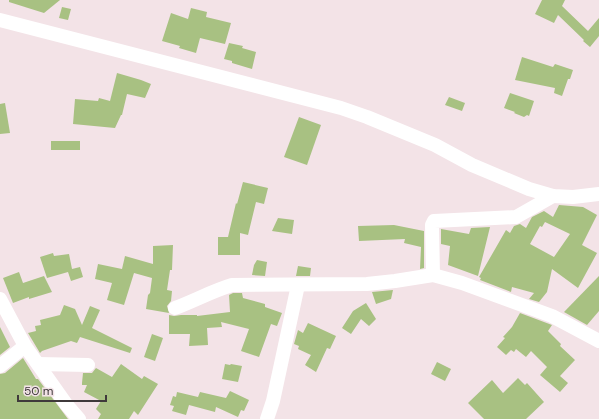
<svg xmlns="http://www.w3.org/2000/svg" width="599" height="419" font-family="'DM Sans',sans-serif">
  <rect width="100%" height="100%" fill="#f3e3e7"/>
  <!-- building -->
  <g fill="#a8c182" fill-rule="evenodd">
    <path d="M9,0H60L44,13L9,2Z"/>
    <path d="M542,0H565L562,6L588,31L599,18V36L590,47L583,41L584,40L558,15L554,23L535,14Z"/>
    <path d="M62,7L71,9L68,20L59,18Z"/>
    <path d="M191,8L207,12L206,17L231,23L225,44L200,38L196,53L179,48L180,46L162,41L171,13L188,19Z"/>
    <path d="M229,43L243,46L242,48L256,52L252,69L232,63V61L224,59Z"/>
    <path d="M522,57L553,67L555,64L573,70L570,79H568L562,96L554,93L555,88L515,80Z"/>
    <path d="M117,73L141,80L151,84L145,98L127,94L122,115H121L115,128L73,124L75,99L98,101L99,98L110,101Z"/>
    <path d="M510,93L534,101L529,116L527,115L524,117L514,113L515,112L504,108Z"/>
    <path d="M449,97L465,103L462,111L445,105Z"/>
    <path d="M5,103L10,133L0,134V104Z"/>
    <path d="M299,117L321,125L307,165L284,157Z"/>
    <rect x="51" y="141" width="29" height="9"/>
    <path d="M243,182L268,188L264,204L256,202L248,235L240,233V255H218V237H228L236,203L237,204Z"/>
    <path d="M559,205L583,207L597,215L582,245L597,253L578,288L552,269L547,292L539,302L529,299L534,293L512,287L511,292L480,280L481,278L479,277L506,230L510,233L514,226L520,224L526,228L532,217L544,211L553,217ZM545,222L570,234L554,257L530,244L540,226L542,227Z"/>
    <path d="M278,218L294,220L292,234L272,231Z"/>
    <path d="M394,225L424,231V268L420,269L421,247L404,243L405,239L359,241L358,226Z"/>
    <path d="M490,227L478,276L448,265L450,246L441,244V229L469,234L471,228Z"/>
    <path d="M173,245L172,270H170L167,290L172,291L171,301L167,306L169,313L146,309L148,295L150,293L152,278L134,273L124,305L107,300L112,283L95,279L98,264L122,269L125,256L153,264V246Z"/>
    <path d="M53,253L54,256L69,254L72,269L80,267L83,277L71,281L68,272L47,278L40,257Z"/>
    <path d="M257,260L267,262L265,276L252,275L254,265Z"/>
    <path d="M298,266L311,268L310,276H296Z"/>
    <path d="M19,272L23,283L44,276L52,292L29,299V297L13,303L3,278Z"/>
    <path d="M599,276V311L587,325L564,312Z"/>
    <path d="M393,290L391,299L376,304L372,292Z"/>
    <path d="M233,293H242L243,298L265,304V307L282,313L277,326L271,324L259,357L241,351L249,329L221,322L222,327L207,328L208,345L189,346L190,334H169V315L174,316L181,315H197V316L230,312L229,295Z"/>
    <path d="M366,303L376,319L369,326L361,319L351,334L342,328L353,311Z"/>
    <path d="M64,305L75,309L82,325L90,306L100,310L92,328L132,348L130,353L80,337L77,343L71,341L42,351L40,353L28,333L36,331L35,326L41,325L40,320L60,315Z"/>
    <path d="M520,313L552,325L548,331L561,344L560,346L575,360L560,376L568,383L560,392L540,375L547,367L531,351L526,357L516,349L514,352L511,350L506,355L497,347L505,338L503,337L512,327Z"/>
    <path d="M308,323L336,336L330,349L327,348L316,372L305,365L311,355L298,349L299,346L294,344L298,330L303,333Z"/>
    <path d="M0,327L10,347L0,355Z"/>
    <path d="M152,334L163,338L155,361L144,357Z"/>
    <path d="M23,358L36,379H38L68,419H0V374L5,373Z"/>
    <path d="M437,362L451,369L445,381L431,374Z"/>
    <path d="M121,364L142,379L144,376L158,384L138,415L134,411L129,419H98L101,414L96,409L101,401L84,392L87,385H82V383L83,373H92L96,368L112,377Z"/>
    <path d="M225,364L230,365L231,364L242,366L238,382L222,379Z"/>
    <path d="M518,378L525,385L527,383L544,402L526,419H484L468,403L492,380L503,393Z"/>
    <path d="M230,391L249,400L244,411L241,410L238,417L216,407L215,412L189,405L186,415L172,411L174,406L170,405L173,396L176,397L177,392L198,397L200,392L226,398Z"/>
  </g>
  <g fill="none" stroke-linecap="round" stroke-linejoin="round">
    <!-- street -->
    <g stroke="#fff" stroke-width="14">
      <path d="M0,20L341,108L367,117L435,145L472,165L529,189L553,196L573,197L599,194"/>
      <path d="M433,275L432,225L434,221L516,217L553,196"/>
      <path d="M0,299L25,346L66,404L79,419"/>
      <path d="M175,308C194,301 212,291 232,285L367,284L395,281L433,275L462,283L552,316L599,341"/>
      <path d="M38,364L88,365"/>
      <path d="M0,366L25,346"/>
      <path d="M267,419L273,401L298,285"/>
    </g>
  </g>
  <!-- scale -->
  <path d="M18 395v6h88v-6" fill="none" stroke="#3f393b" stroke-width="2"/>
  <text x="24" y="395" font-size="12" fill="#3f393b" stroke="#f3e3e7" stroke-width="3" paint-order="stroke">50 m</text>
</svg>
